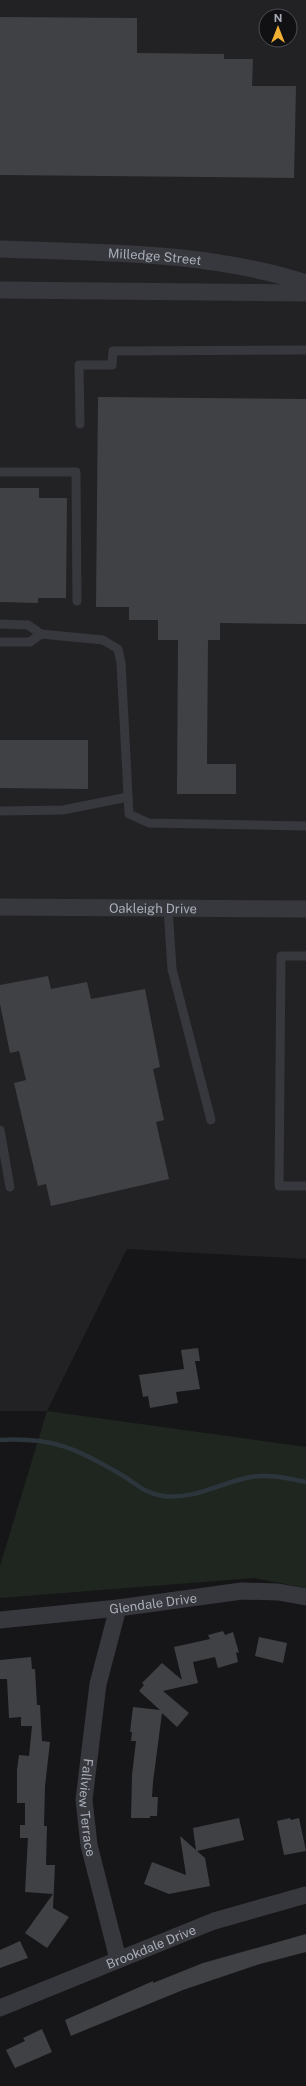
<svg xmlns="http://www.w3.org/2000/svg" width="306" height="2086" font-family="'Public Sans',sans-serif">
  <rect width="100%" height="100%" fill="#161618"/>
  <!-- built -->
  <path fill="#222225" fill-rule="evenodd" d="M0,0H306V1259L127,1249L47,1411H0ZM266,16H290V40H266Z"/>
  <!-- green -->
  <path fill="#1e261f" d="M47,1411L306,1447V1588L254,1578L0,1598V1566Z"/>
  <g fill="none" stroke-linecap="round" stroke-linejoin="round">
    <!-- stream -->
    <path stroke="#2c353c" stroke-width="4.5" d="M0,1440C52,1437 76,1448 120,1474C136,1483 143,1493 163,1496C191,1500 219,1484 246,1478C265,1473 287,1478 306,1482"/>
  </g>
  <!-- building -->
  <g fill="#404145">
    <path d="M0,17L137,18V53L224,54V59H253L252,86H296L294,178L0,175Z"/>
    <path d="M98,397L306,399V624L220,623V640H208L207,764H236V794H177L178,640H158V620H129V607H96Z"/>
    <path d="M0,488H39V498H67L66,598H38V603L0,602Z"/>
    <path d="M0,740H88V789L0,788Z"/>
    <path d="M48,976L51,989L87,982L91,999L145,989L160,1067L153,1069L164,1120L156,1122L169,1179L51,1206L46,1184L38,1186L14,1083L26,1080L19,1051L10,1053L0,1004V985Z"/>
    <path d="M198,1348L200,1361H195L200,1389L176,1392L178,1403L150,1408L148,1396L143,1397L139,1375L184,1369L181,1350Z"/>
    <path d="M223,1631L225,1635L233,1632L239,1653L236,1652L238,1662L218,1668L215,1657L193,1662L198,1683L163,1691L189,1713L177,1727L162,1713L153,1782L152,1797H158L157,1816H150V1818H131L132,1775L136,1741H131L132,1732H130L133,1707L160,1710L139,1691L144,1685L142,1683L162,1663L182,1680L174,1647L210,1639L208,1635Z"/>
    <path d="M259,1637L287,1643L283,1663L255,1656Z"/>
    <path d="M31,1657L32,1669H35L37,1705H40L42,1741L50,1742L45,1786L44,1826H47L46,1865H55L53,1908L69,1917L47,1948L25,1933L53,1894L25,1892L28,1838H20V1825H25V1803H17V1770L19,1755L29,1756L32,1726H21V1717L9,1718L7,1679H0V1660Z"/>
    <path d="M239,1818L244,1840L197,1851L205,1858L210,1886L169,1894L144,1884L152,1862L186,1875L180,1836L196,1850L193,1828Z"/>
    <path d="M290,1818L291,1820L299,1818L306,1851L284,1855L277,1821Z"/>
    <path d="M306,1934V1952L260,1964L183,1990L73,2035L71,2036L65,2020L153,1981V1983L203,1963Z"/>
    <path d="M20,1941L28,1958L0,1968V1950Z"/>
    <path d="M42,2029L52,2052L15,2068L6,2050L25,2041L23,2038Z"/>
  </g>
  <g fill="none" stroke-linecap="round" stroke-linejoin="round">
    <!-- service -->
    <g stroke="#37383d" stroke-width="9">
      <path d="M80,424L79,365H112L113,351L306,350"/>
      <path d="M0,472H76L77,601"/>
      <path d="M0,624L28,625L41,634"/>
      <path d="M0,642H30L41,634L103,640L118,649L121,663L129,814L149,823L306,826"/>
      <path d="M0,811L63,810L128,797"/>
      <path d="M168,908L172,969L211,1120"/>
      <path d="M306,956H281L279,1186H306"/>
      <path d="M0,1130L10,1187"/>
    </g>
    <!-- minor -->
    <g stroke="#37383d" stroke-width="17">
      <path id="s1" d="M0,249C103,253 207,251 306,283"/>
      <path d="M0,290L306,293"/>
      <path id="s2" d="M0,907L306,909"/>
      <path id="s3" d="M118,1608L98,1684L84,1800L89,1845L118,1959"/>
      <path id="s4" d="M0,1620L118,1608L242,1591L278,1592L306,1597"/>
      <path id="s5" d="M0,2008L214,1921L306,1895"/>
    </g>
  </g>
  <g text-anchor="middle" stroke-width="3.5" stroke-linejoin="round" paint-order="stroke">
    <!-- street labels -->
    <g font-size="13" fill="#a8adb8" stroke="#111113">
      <text dy="5" stroke="none"><textPath href="#s1" startOffset="155">Milledge Street</textPath></text>
      <text dy="5" stroke="none"><textPath href="#s2" startOffset="153">Oakleigh Drive</textPath></text>
      <text dy="5" stroke="none"><textPath href="#s4" startOffset="154">Glendale Drive</textPath></text>
      <text dy="5" stroke="none"><textPath href="#s3" startOffset="203">Fallview Terrace</textPath></text>
      <text dy="5" stroke="none"><textPath href="#s5" startOffset="163">Brookdale Drive</textPath></text>
    </g>
  </g>
  <!-- north arrow -->
  <g transform="translate(278 28)"><circle r="19" fill="#111113" stroke="#4d4f55"/>
  <path d="M0-3L7 15L0 10L-7 15Z" fill="#f2b134"/>
  <text y="-6" font-size="11" font-weight="bold" text-anchor="middle" fill="#a8adb8">N</text>
  </g>
</svg>
